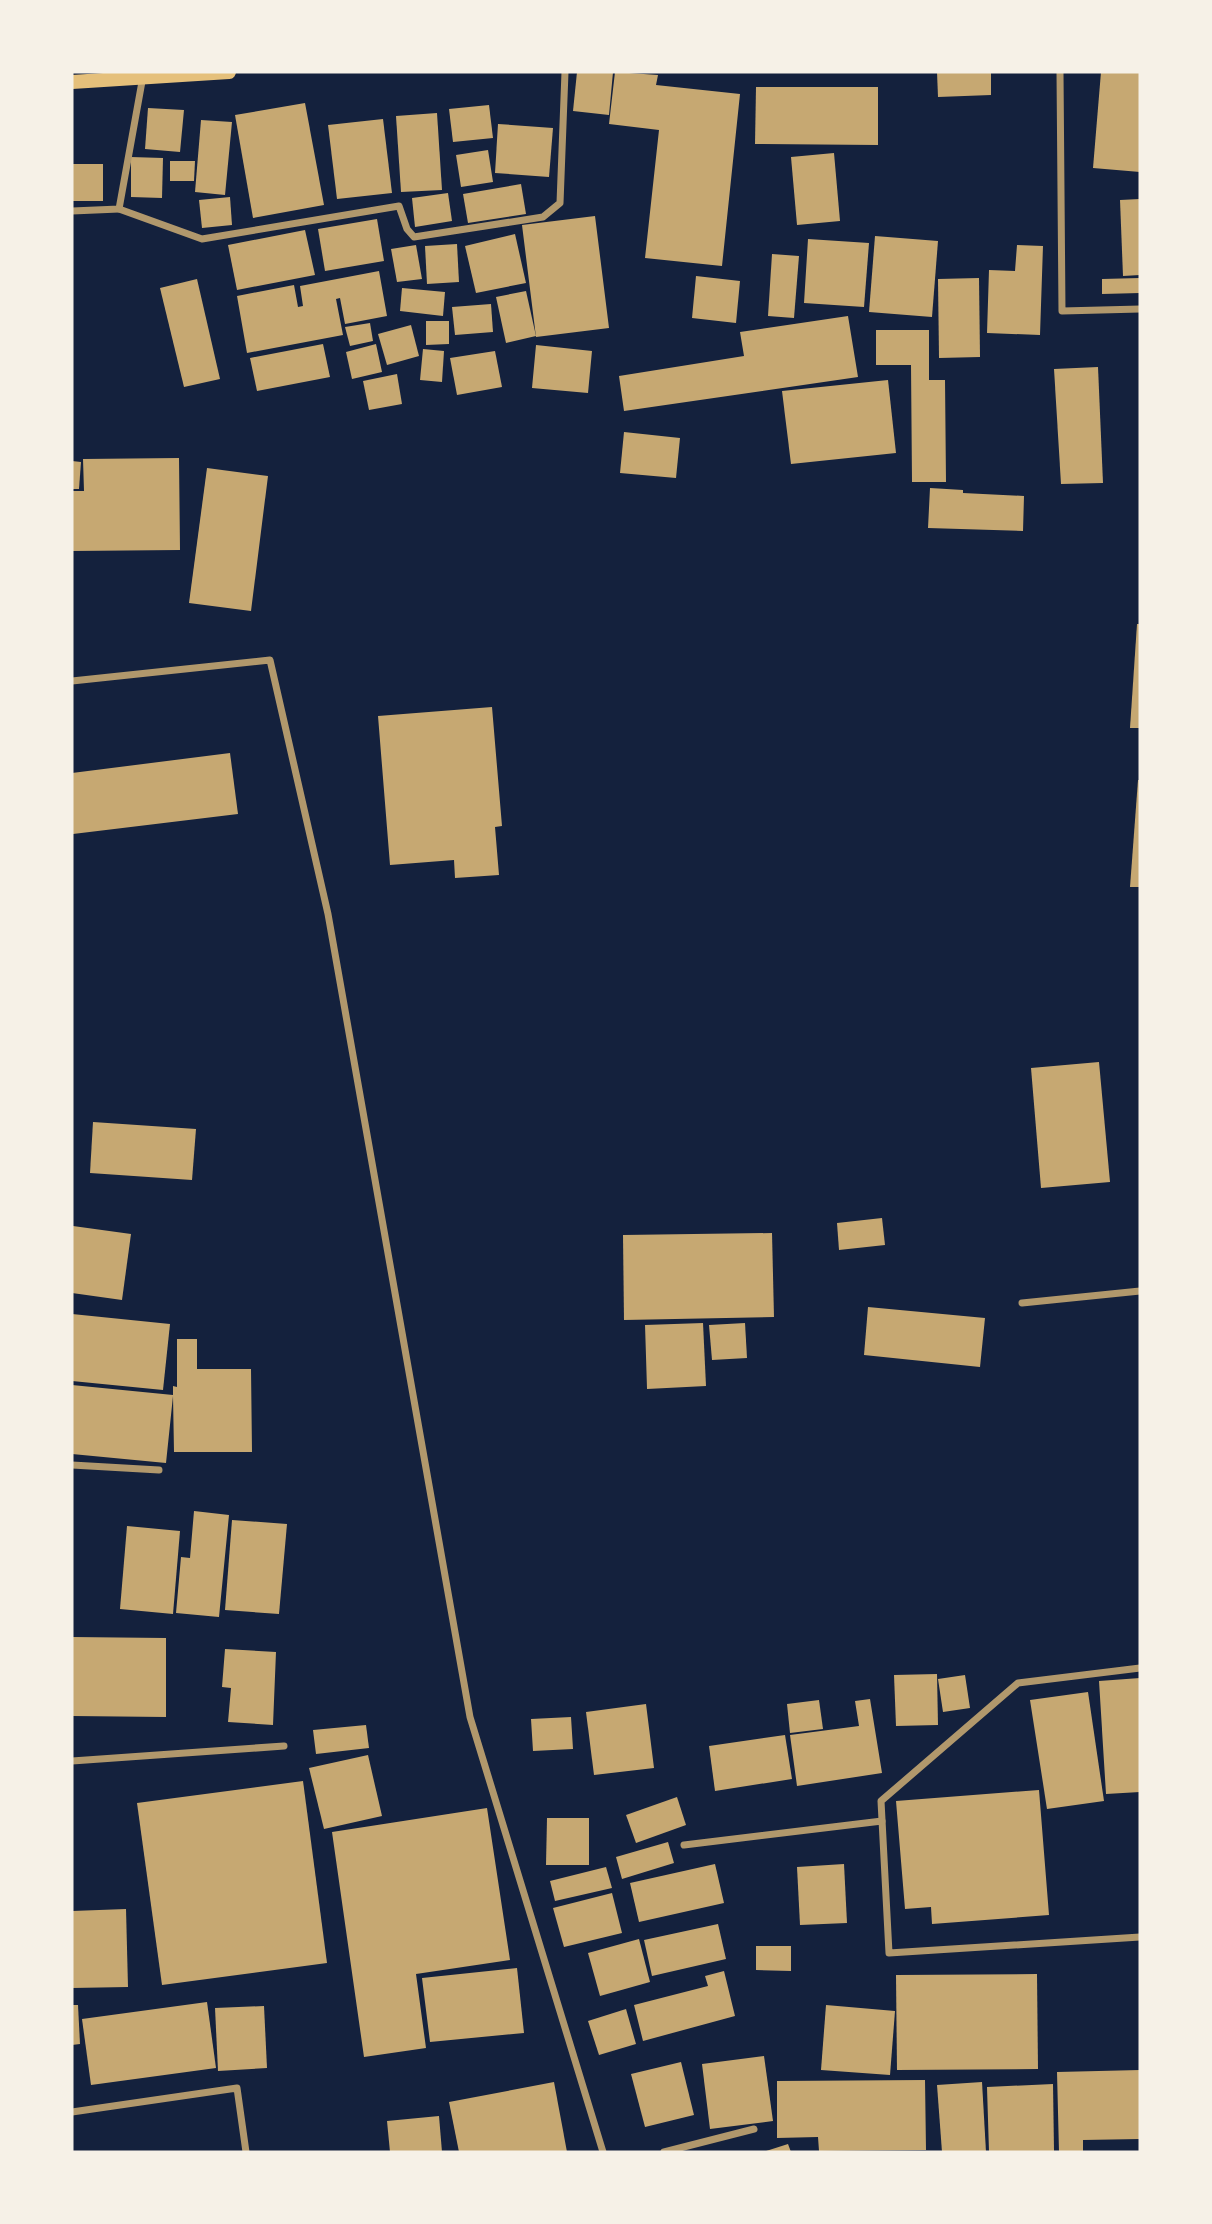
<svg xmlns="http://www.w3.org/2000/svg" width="1212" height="2224" font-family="'PT Sans Narrow',sans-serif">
  <rect width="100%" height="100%" fill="#14213d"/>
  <!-- building -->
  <g fill="#c6a872">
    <path d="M577,72H613L609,115L573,111Z"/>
    <path d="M615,72L658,75L656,85L740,94L722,266L645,258L659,130L609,124Z"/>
    <path d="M937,72H991V95L938,97Z"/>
    <path d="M1101,72H1140V172L1093,168Z"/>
    <path d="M756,87H878V145L755,144Z"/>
    <path d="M305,103L324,205L253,218L235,115Z"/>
    <path d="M489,105L493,138L453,142L449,109Z"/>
    <path d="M148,108L184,110L180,152L145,149Z"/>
    <path d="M437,113L442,190L401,192L396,116Z"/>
    <path d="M383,119L392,193L337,199L328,125Z"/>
    <path d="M201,120L232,122L225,195L195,192Z"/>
    <path d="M498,124L553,128L549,177L495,173Z"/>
    <path d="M488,150L493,182L461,187L456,155Z"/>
    <path d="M834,153L840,221L797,225L791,157Z"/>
    <path d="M131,157L163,158L162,198L131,197Z"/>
    <path d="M170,161H195L194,181H170Z"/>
    <rect x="72" y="164" width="31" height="37"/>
    <path d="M521,184L526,214L468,223L463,194Z"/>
    <path d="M448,193L452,221L415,227L412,198Z"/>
    <path d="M230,197L232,225L202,228L199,200Z"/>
    <path d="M1140,199V275L1123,276L1120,200Z"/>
    <path d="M595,216L609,328L536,337L522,225Z"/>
    <path d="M377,219L384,261L325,271L318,229Z"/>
    <path d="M305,230L315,275L237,290L228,245Z"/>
    <path d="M515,234L526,283L476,293L465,246Z"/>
    <path d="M875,236L938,241L932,317L869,312Z"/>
    <path d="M808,239L869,243L864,307L804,303Z"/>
    <path d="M457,244L459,282L427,284L425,246Z"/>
    <path d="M416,245L422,279L397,282L391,249Z"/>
    <path d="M1017,245L1043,246L1040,335L987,333L989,270L1015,271Z"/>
    <path d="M772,254L799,256L794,318L768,316Z"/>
    <path d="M379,271L387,316L345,324L340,298L336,299L343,335L247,353L237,296L294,285L298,307L303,306L300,286Z"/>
    <path d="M696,276L740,281L736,323L692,318Z"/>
    <path d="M979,278L980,357L939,358L938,279Z"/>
    <path d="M1140,278V293L1102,294V279Z"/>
    <path d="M197,279L220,379L184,387L160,288Z"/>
    <path d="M402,288L445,292L443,316L400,311Z"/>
    <path d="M526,291L536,336L506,343L496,297Z"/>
    <path d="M491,304L493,332L455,335L452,307Z"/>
    <path d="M848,316L858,377L624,411L619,376L744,356L740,332Z"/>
    <path d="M426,321H449V344L426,345Z"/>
    <path d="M370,323L373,341L350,346L345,327Z"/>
    <path d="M411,325L419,356L387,365L378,334Z"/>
    <path d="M876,330H929V380H945L946,482H912L911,365H876Z"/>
    <path d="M323,344L330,377L257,391L250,358Z"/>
    <path d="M376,344L382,372L352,379L346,352Z"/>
    <path d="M536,345L592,351L588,393L532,388Z"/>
    <path d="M423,349L444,351L442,382L420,380Z"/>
    <path d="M495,351L502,387L457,395L450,358Z"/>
    <path d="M1098,367L1103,483L1061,484L1054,369Z"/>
    <path d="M397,374L402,404L369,410L363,381Z"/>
    <path d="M888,380L896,453L791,464L782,391Z"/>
    <path d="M624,432L680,438L676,478L620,473Z"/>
    <path d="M179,458L180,550L72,551V491H84L83,459Z"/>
    <path d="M72,461L81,462L79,489H72Z"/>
    <path d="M207,468L268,476L251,611L189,603Z"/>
    <path d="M930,488L963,490V493L1024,496L1023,531L928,528Z"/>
    <path d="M1137,624H1140V728H1130Z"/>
    <path d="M492,707L502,826L495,827L499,875L455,878L454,860L390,865L378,716Z"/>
    <path d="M230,753L238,814L73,834L72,773Z"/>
    <path d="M1138,780H1140V887H1130Z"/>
    <path d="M1099,1062L1110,1182L1041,1188L1031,1068Z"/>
    <path d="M93,1122L196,1129L192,1180L90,1173Z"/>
    <path d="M882,1218L885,1245L839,1250L837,1223Z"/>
    <path d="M73,1226L131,1234L122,1300L72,1293Z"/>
    <path d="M772,1233L774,1317L624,1320L623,1235Z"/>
    <path d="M868,1307L985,1318L980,1367L864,1355Z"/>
    <path d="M72,1314L170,1324L163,1390L72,1381Z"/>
    <path d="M703,1323L706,1386L647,1389L645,1325Z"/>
    <path d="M745,1323L747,1358L712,1360L709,1325Z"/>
    <path d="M177,1339H197V1369H251L252,1452H174L173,1396L166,1463L72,1454V1385L173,1395V1386L177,1387Z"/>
    <path d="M194,1511L229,1515L219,1617L176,1613L181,1557L190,1558Z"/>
    <path d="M232,1520L287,1524L279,1614L225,1610Z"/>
    <path d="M127,1526L180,1531L173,1614L120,1609Z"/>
    <path d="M72,1637L166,1638V1717L72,1716Z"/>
    <path d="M225,1649L276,1652L273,1725L228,1722L231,1688L222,1687Z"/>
    <path d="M937,1674L938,1725L896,1726L894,1675Z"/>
    <path d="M965,1675L970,1708L943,1712L938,1679Z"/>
    <path d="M1140,1678V1792L1106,1794L1099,1681Z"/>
    <path d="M1088,1692L1104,1801L1047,1809L1030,1700Z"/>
    <path d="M870,1699L882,1773L797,1786L790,1735L859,1726L855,1701Z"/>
    <path d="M819,1700L823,1729L790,1733L787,1704Z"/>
    <path d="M646,1704L654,1768L594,1775L586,1712Z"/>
    <path d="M571,1717L573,1749L533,1751L531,1719Z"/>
    <path d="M366,1725L369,1748L316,1754L313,1730Z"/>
    <path d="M785,1735L792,1779L715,1791L709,1746Z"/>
    <path d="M368,1755L382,1816L324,1829L309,1768Z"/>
    <path d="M303,1781L327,1963L162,1985L137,1803Z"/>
    <path d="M1039,1790L1049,1915L932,1924L931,1907L905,1909L896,1801Z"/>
    <path d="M677,1797L686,1825L636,1843L626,1815Z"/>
    <path d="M487,1808L510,1960L416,1974L426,2048L364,2057L332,1832Z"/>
    <path d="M547,1818H589V1865H546Z"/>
    <path d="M668,1842L674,1863L622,1879L616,1857Z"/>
    <path d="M715,1864L724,1903L639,1922L630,1883Z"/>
    <path d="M844,1864L847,1923L800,1925L797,1867Z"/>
    <path d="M606,1867L612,1888L555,1901L550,1881Z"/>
    <path d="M612,1893L622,1933L564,1947L553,1908Z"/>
    <path d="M126,1909L128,1987L72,1988V1911Z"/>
    <path d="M718,1924L726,1959L652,1976L644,1940Z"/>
    <path d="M639,1939L650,1982L600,1996L588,1953Z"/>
    <path d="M756,1946H791V1971L756,1970Z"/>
    <path d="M517,1968L524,2033L430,2042L422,1978Z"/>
    <path d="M724,1971L735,2016L643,2041L634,2005L708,1986L705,1976Z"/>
    <path d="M1037,1974L1038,2069L897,2070L896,1975Z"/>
    <path d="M207,2002L216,2068L91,2085L82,2019Z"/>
    <path d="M72,2005H78L80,2044L72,2045Z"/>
    <path d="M826,2005L895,2011L890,2075L821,2070Z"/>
    <path d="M264,2006L267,2068L218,2071L215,2008Z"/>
    <path d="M626,2009L636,2044L599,2055L588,2021Z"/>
    <path d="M764,2056L773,2121L710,2129L702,2064Z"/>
    <path d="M681,2062L694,2115L645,2127L631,2074Z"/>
    <path d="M1140,2070V2139L1083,2140V2152H1059L1057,2072Z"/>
    <path d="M925,2080L926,2150L819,2151L818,2137L777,2138V2081Z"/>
    <path d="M554,2082L567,2152H459L449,2102Z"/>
    <path d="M982,2082L986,2152H942L937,2085Z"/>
    <path d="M1053,2084L1054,2151L989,2152L987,2087Z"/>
    <path d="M439,2116L442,2152H390L387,2121Z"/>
    <path d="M788,2144L791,2152H763Z"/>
  </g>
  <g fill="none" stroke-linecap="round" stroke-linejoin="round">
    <!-- minor -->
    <g stroke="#b1986c" stroke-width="7">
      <path d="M1060,72L1062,311L1140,309"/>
      <path d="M119,209L202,239L399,206L407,229L414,237L543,217L560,203L565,72"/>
      <path d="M72,211L119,209L143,76"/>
      <path d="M72,681L270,660L328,914L470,1717L603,2152"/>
      <path d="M1022,1303L1140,1291"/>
      <path d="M72,1465L159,1470"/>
      <path d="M1140,1668L1018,1683L881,1801L889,1953L1140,1937"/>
      <path d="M72,1761L284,1746"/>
      <path d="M684,1845L882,1821"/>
      <path d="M72,2112L237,2088L246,2152"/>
      <path d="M664,2152L754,2129"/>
    </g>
    <!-- secondary -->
    <path stroke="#e5c07b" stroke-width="14" d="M72,82L229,72"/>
  </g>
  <!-- border -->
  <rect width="1212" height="2224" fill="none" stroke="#f6f1e7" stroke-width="147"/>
</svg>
